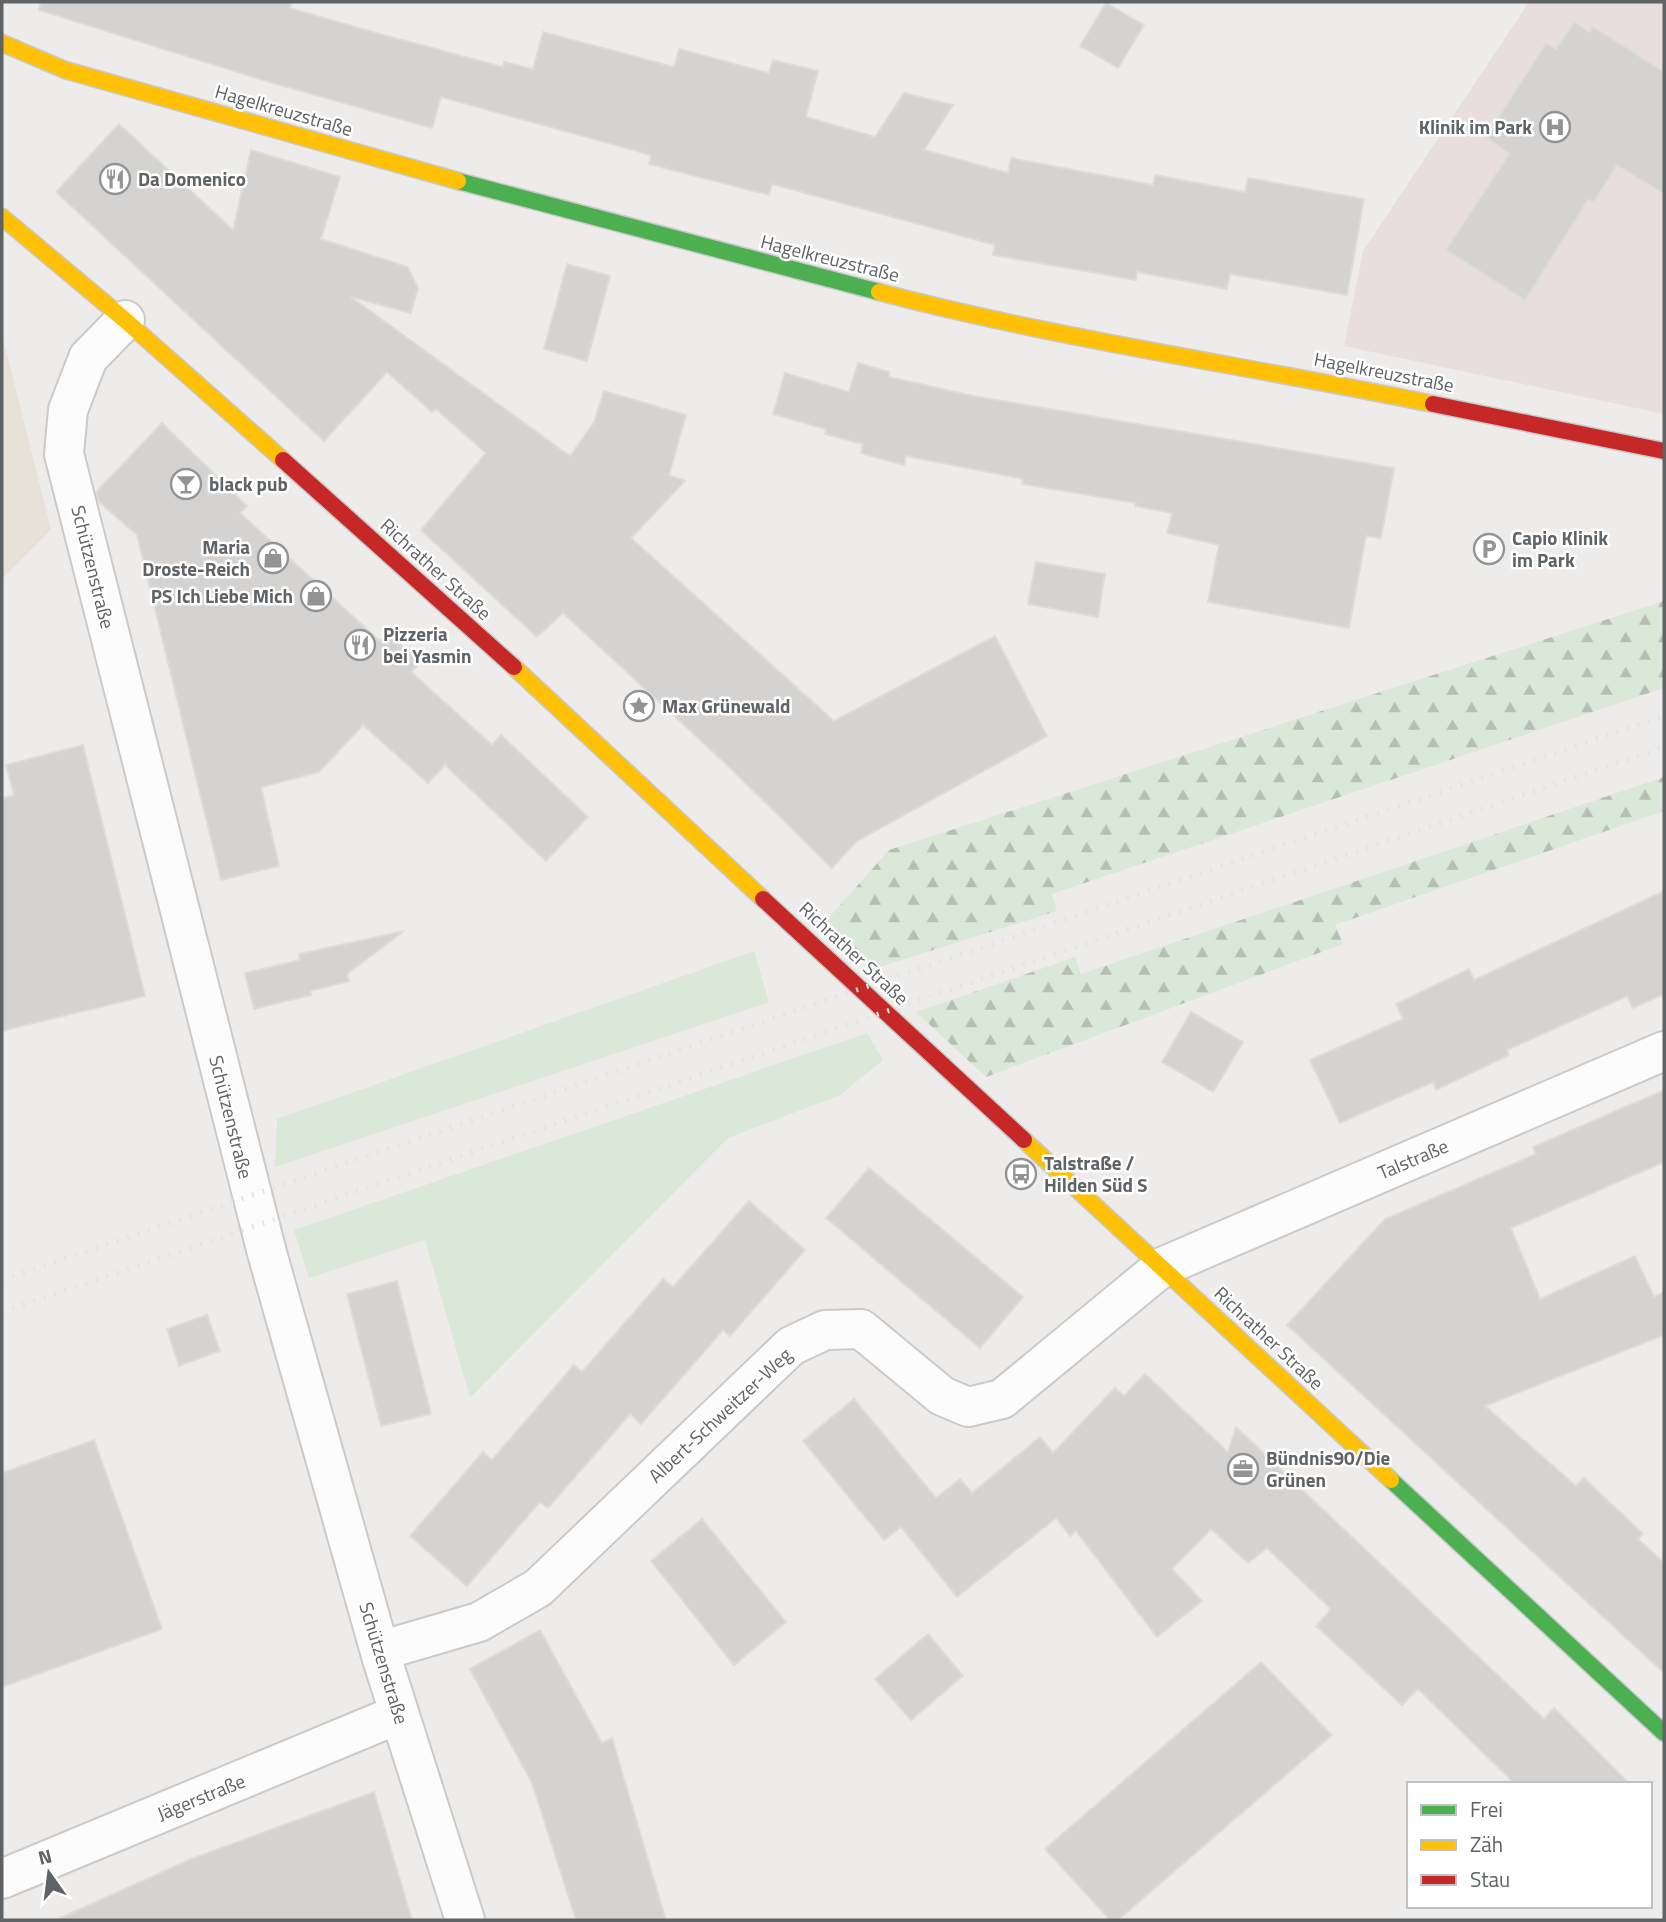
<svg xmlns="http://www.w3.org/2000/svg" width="1666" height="1922" font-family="'Titillium Web',sans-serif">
  <defs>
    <pattern id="forest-firs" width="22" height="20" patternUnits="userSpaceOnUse" patternTransform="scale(1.75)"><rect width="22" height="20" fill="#dae8d7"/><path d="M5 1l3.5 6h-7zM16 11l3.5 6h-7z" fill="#b4c0b2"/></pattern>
  </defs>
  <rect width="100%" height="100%" fill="#eeecea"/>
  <!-- commercial -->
  <path fill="#e6e2d8" d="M2,334L51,529L2,579Z"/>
  <!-- medical -->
  <path fill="#e9dede" d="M1529,2H1664V414L1344,346L1363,251Z"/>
  <!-- green -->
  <g fill="#dae8d7">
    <path d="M754,951L769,1002L275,1167L277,1119Z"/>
    <path d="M867,1033L883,1060L840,1095L728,1138L470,1398L425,1240L309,1278L294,1230Z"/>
  </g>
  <!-- forest -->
  <g fill="url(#forest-firs)">
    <path d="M1664,601V688L1052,894L1057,911L873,969L826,921L889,850Z"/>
    <path d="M1664,777V811L1335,925L1343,944L986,1077L916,1012L1075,957L1081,974Z"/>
  </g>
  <!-- building -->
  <g fill="#d5d3d2" stroke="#dedcd9" stroke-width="2">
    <path d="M41,2H292L290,8L373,32L503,67L504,62L533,69L543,32L674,67L679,49L769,73L773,60L818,71L806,117L875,137L904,93L953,105L924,150L1008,173L1011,158L1153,185L1155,175L1245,192L1248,178L1364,199L1347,295L1230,274L1227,289L1137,272L1136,280L993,255L995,245L772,184L769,195L649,164L651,155L441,97L432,128L269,82L39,10Z"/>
    <path d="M1106,3L1144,25L1118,68L1080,46Z"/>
    <path d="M1574,22L1590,32L1592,26L1664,72V194L1617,165L1594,202L1588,200L1525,300L1446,250L1509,154L1486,137L1546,43L1556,49Z"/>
    <path d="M119,124L233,230L251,150L340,177L321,239L408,267L418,288L411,313L351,297L570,456L594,422L604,391L686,415L669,475L685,481L631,538L834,721L995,636L1047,736L857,841L832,868L726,764L563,613L537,637L421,530L486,453L436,409L432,412L387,372L324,441L56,192Z"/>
    <path d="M567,264L610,276L587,361L544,349Z"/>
    <path d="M858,363L889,372V377L974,396L1394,468L1381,538L1366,536L1349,628L1208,602L1219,545L1167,533L1172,513L1135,506L1136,503L1022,484L1023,479L906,456L904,465L861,453L863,444L825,434L826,429L773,414L785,373L849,392Z"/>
    <path d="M162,423L247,506L240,513L380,641L387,633L421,662L411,672L492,745L501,735L588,817L546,861L445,765L428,783L363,725L319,772L261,787L279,866L221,880L137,535L99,502L96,492Z"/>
    <path d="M1036,562L1105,574L1098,617L1028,604Z"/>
    <path d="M83,745L145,996L2,1031V798L14,795L6,765Z"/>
    <path d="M1664,891V994L1633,1008L1627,996L1507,1050L1509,1055L1436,1090L1433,1082L1340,1123L1310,1060L1403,1019L1396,1004L1469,969L1474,980Z"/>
    <path d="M404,931L347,974L349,981L310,991L311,995L254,1009L245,973L300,960L299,954Z"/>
    <path d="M1191,1012L1243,1042L1213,1092L1162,1062Z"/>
    <path d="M1664,1090V1162L1511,1228L1540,1299L1635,1256L1654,1297L1664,1292V1335L1485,1406L1576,1486L1584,1478L1643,1534L1638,1539L1664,1563V1673L1287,1325L1385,1219L1536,1154L1533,1147Z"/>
    <path d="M869,1168L1023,1297L980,1348L826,1218Z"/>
    <path d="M749,1201L805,1250L730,1336L723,1330L641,1424L630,1414L548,1508L540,1502L467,1586L410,1536L483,1452L492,1460L574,1365L582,1372L663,1279L673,1287Z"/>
    <path d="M397,1281L431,1414L381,1426L347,1294Z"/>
    <path d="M207,1315L220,1351L179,1366L167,1329Z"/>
    <path d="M1145,1374L1228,1452L1236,1427L1544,1719L1554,1708L1630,1784H1515L1418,1689L1402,1705L1316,1626L1331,1609L1267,1548L1248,1563L1211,1529L1172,1569L1202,1601L1157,1637L1076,1531L1070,1536L1056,1518L957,1597L901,1527L884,1540L803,1441L854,1399L936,1498L960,1479L972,1493L1040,1437L1053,1453L1115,1388L1124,1396Z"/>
    <path d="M94,1440L162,1629L2,1687V1473Z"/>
    <path d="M702,1519L786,1622L734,1665L651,1561Z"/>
    <path d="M540,1630L602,1743L612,1738L666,1920H576L532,1783L470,1669Z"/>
    <path d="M928,1634L963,1676L911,1720L875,1679Z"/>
    <path d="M1261,1662L1332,1735L1118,1920H1110L1045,1849Z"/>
    <path d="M374,1792L412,1920H56L191,1859Z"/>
  </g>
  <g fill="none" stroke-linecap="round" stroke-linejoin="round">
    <!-- street casing -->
    <g stroke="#cbcac9" stroke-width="42">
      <g id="street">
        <path d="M125,320L88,358L68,410L64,454L267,1253L382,1659L465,1920"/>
        <path d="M380,1651L479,1622L538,1588L791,1346L825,1330L861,1329L942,1396L968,1407L1002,1399L1162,1267L1664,1051"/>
        <path d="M2,1879L399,1714"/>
      </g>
    </g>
    <!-- fast casing -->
    <g stroke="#c8c9c9" stroke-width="19">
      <g id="fast">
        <path d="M458,181L879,292"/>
        <path d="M1391,1480L1664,1733"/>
      </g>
    </g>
    <!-- slow casing -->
    <g stroke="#c8c9c9" stroke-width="19">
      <g id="slow">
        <path d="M2,43L65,70L458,181"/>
        <path d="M2,217L125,320L283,460"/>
        <path d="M879,292C1062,340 1249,366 1433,404"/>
        <path d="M514,667L763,899"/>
        <path d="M1024,1140L1391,1480"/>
      </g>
    </g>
    <!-- jam casing -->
    <g stroke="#c8c9c9" stroke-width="19">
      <g id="jam">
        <path d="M1433,404L1664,451"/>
        <path d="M283,460L514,667"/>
        <path d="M763,899L1024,1140"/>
      </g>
    </g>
    <!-- street -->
    <use href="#street" stroke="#fcfcfc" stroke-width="38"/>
    <!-- fast -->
    <use href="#fast" stroke="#4caf50" stroke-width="16"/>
    <!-- slow -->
    <use href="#slow" stroke="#ffc107" stroke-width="16"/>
    <!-- jam -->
    <use href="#jam" stroke="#c62828" stroke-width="16"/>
    <!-- rail -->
    <g stroke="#e3e4e3" stroke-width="5" stroke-dasharray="2 9" stroke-linecap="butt">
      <path d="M2,1280L1664,716"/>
      <path d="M2,1312L1664,747"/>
    </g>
  </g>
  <!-- icons -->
  <defs>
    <g id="hospital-ring" transform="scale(1.575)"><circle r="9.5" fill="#fff" stroke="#919394" stroke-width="1.5"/><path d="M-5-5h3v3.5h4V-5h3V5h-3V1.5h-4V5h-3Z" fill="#919394"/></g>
    <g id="restaurant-ring" transform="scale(1.575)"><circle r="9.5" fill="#fff" stroke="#919394" stroke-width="1.5"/><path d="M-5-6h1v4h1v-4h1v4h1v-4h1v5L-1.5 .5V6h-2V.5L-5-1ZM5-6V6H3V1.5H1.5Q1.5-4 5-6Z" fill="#919394"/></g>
    <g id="bar-ring" transform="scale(1.575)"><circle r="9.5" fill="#fff" stroke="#919394" stroke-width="1.5"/><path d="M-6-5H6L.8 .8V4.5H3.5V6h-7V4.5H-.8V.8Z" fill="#919394"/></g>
    <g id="parking-ring" transform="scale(1.575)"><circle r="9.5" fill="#fff" stroke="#919394" stroke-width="1.5"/><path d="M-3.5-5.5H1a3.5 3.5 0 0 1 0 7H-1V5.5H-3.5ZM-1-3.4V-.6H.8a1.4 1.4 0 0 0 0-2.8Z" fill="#919394"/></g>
    <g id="shop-ring" transform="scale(1.575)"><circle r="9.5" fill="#fff" stroke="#919394" stroke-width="1.5"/><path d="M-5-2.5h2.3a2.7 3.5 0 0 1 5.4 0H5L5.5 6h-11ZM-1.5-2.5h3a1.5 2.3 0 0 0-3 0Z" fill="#919394"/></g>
    <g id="sight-ring" transform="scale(1.575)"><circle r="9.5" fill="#fff" stroke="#919394" stroke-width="1.5"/><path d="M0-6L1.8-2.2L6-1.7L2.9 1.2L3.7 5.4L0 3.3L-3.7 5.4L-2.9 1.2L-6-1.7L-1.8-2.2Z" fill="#919394"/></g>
    <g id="bus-ring" transform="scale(1.575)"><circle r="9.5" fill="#fff" stroke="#919394" stroke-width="1.5"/><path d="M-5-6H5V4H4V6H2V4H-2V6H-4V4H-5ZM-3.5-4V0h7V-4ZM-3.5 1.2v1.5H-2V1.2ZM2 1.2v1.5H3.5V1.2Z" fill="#919394"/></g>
    <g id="office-ring" transform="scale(1.575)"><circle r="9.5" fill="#fff" stroke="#919394" stroke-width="1.5"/><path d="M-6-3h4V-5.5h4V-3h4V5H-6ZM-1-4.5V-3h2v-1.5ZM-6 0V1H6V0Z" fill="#919394"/></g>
  </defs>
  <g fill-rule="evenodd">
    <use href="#hospital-ring" x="1555" y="127"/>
    <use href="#restaurant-ring" x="115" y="179"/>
    <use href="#bar-ring" x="186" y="484"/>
    <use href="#parking-ring" x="1489" y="549"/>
    <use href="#shop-ring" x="273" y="558"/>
    <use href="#shop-ring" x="316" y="596"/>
    <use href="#restaurant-ring" x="360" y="645"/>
    <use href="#sight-ring" x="639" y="706"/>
    <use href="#bus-ring" x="1021" y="1174"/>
    <use href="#office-ring" x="1243" y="1469"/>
  </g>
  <g text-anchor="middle" stroke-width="5" stroke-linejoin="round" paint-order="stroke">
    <!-- street labels -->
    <g font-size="19" fill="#5f6366" stroke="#fff">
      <text transform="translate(284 110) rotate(16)" y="7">Hagelkreuzstraße</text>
      <text transform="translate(830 258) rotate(14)" y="7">Hagelkreuzstraße</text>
      <text transform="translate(1384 372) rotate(11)" y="7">Hagelkreuzstraße</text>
      <text transform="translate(93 567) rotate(76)" y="7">Schützenstraße</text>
      <text transform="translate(436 569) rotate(42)" y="7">Richrather Straße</text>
      <text transform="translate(854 953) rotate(43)" y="7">Richrather Straße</text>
      <text transform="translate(231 1117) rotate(76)" y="7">Schützenstraße</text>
      <text transform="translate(1413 1159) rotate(-23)" y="7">Talstraße</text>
      <text transform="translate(1269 1338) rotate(43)" y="7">Richrather Straße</text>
      <text transform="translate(720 1415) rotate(-43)" y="7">Albert-Schweitzer-Weg</text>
      <text transform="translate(384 1663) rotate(73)" y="7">Schützenstraße</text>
      <text transform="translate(201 1797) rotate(-22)" y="7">Jägerstraße</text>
    </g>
    <!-- poi labels -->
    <g font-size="19" font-weight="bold" fill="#5f6366" stroke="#fff" text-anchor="start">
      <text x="1532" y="134" text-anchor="end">Klinik im Park</text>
      <text x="138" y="186">Da Domenico</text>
      <text x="209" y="491">black pub</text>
      <text x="1512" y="545">Capio Klinik<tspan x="1512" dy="22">im Park</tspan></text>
      <text x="250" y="554" text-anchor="end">Maria<tspan x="250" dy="22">Droste-Reich</tspan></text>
      <text x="293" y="603" text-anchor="end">PS Ich Liebe Mich</text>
      <text x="383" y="641">Pizzeria<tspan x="383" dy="22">bei Yasmin</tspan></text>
      <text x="662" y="713">Max Grünewald</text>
      <text x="1044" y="1170">Talstraße /<tspan x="1044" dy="22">Hilden Süd S</tspan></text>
      <text x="1266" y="1465">Bündnis90/Die<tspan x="1266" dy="22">Grünen</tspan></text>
    </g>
  </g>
  <!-- border -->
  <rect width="1666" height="1922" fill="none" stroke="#5f6366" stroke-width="7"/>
  <!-- legend -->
  <rect x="1407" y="1782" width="245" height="126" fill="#ffffff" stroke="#bfc1c2" stroke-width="2"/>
  <rect x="1421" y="1805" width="35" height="10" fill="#4caf50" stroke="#bfc1c2" stroke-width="2"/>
  <text x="1470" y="1817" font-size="21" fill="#5f6366">Frei</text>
  <rect x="1421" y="1840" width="35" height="10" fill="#ffc107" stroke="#bfc1c2" stroke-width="2"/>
  <text x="1470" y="1852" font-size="21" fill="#5f6366">Zäh</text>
  <rect x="1421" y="1875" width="35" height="10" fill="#c62828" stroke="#bfc1c2" stroke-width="2"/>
  <text x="1470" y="1887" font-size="21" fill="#5f6366">Stau</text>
  <!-- north arrow -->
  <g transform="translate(49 1873) rotate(346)" stroke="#ffffff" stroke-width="5" paint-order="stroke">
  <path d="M0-5L12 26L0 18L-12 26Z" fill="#5f6366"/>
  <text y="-10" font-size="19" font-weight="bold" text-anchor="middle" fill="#5f6366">N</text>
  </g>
</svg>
